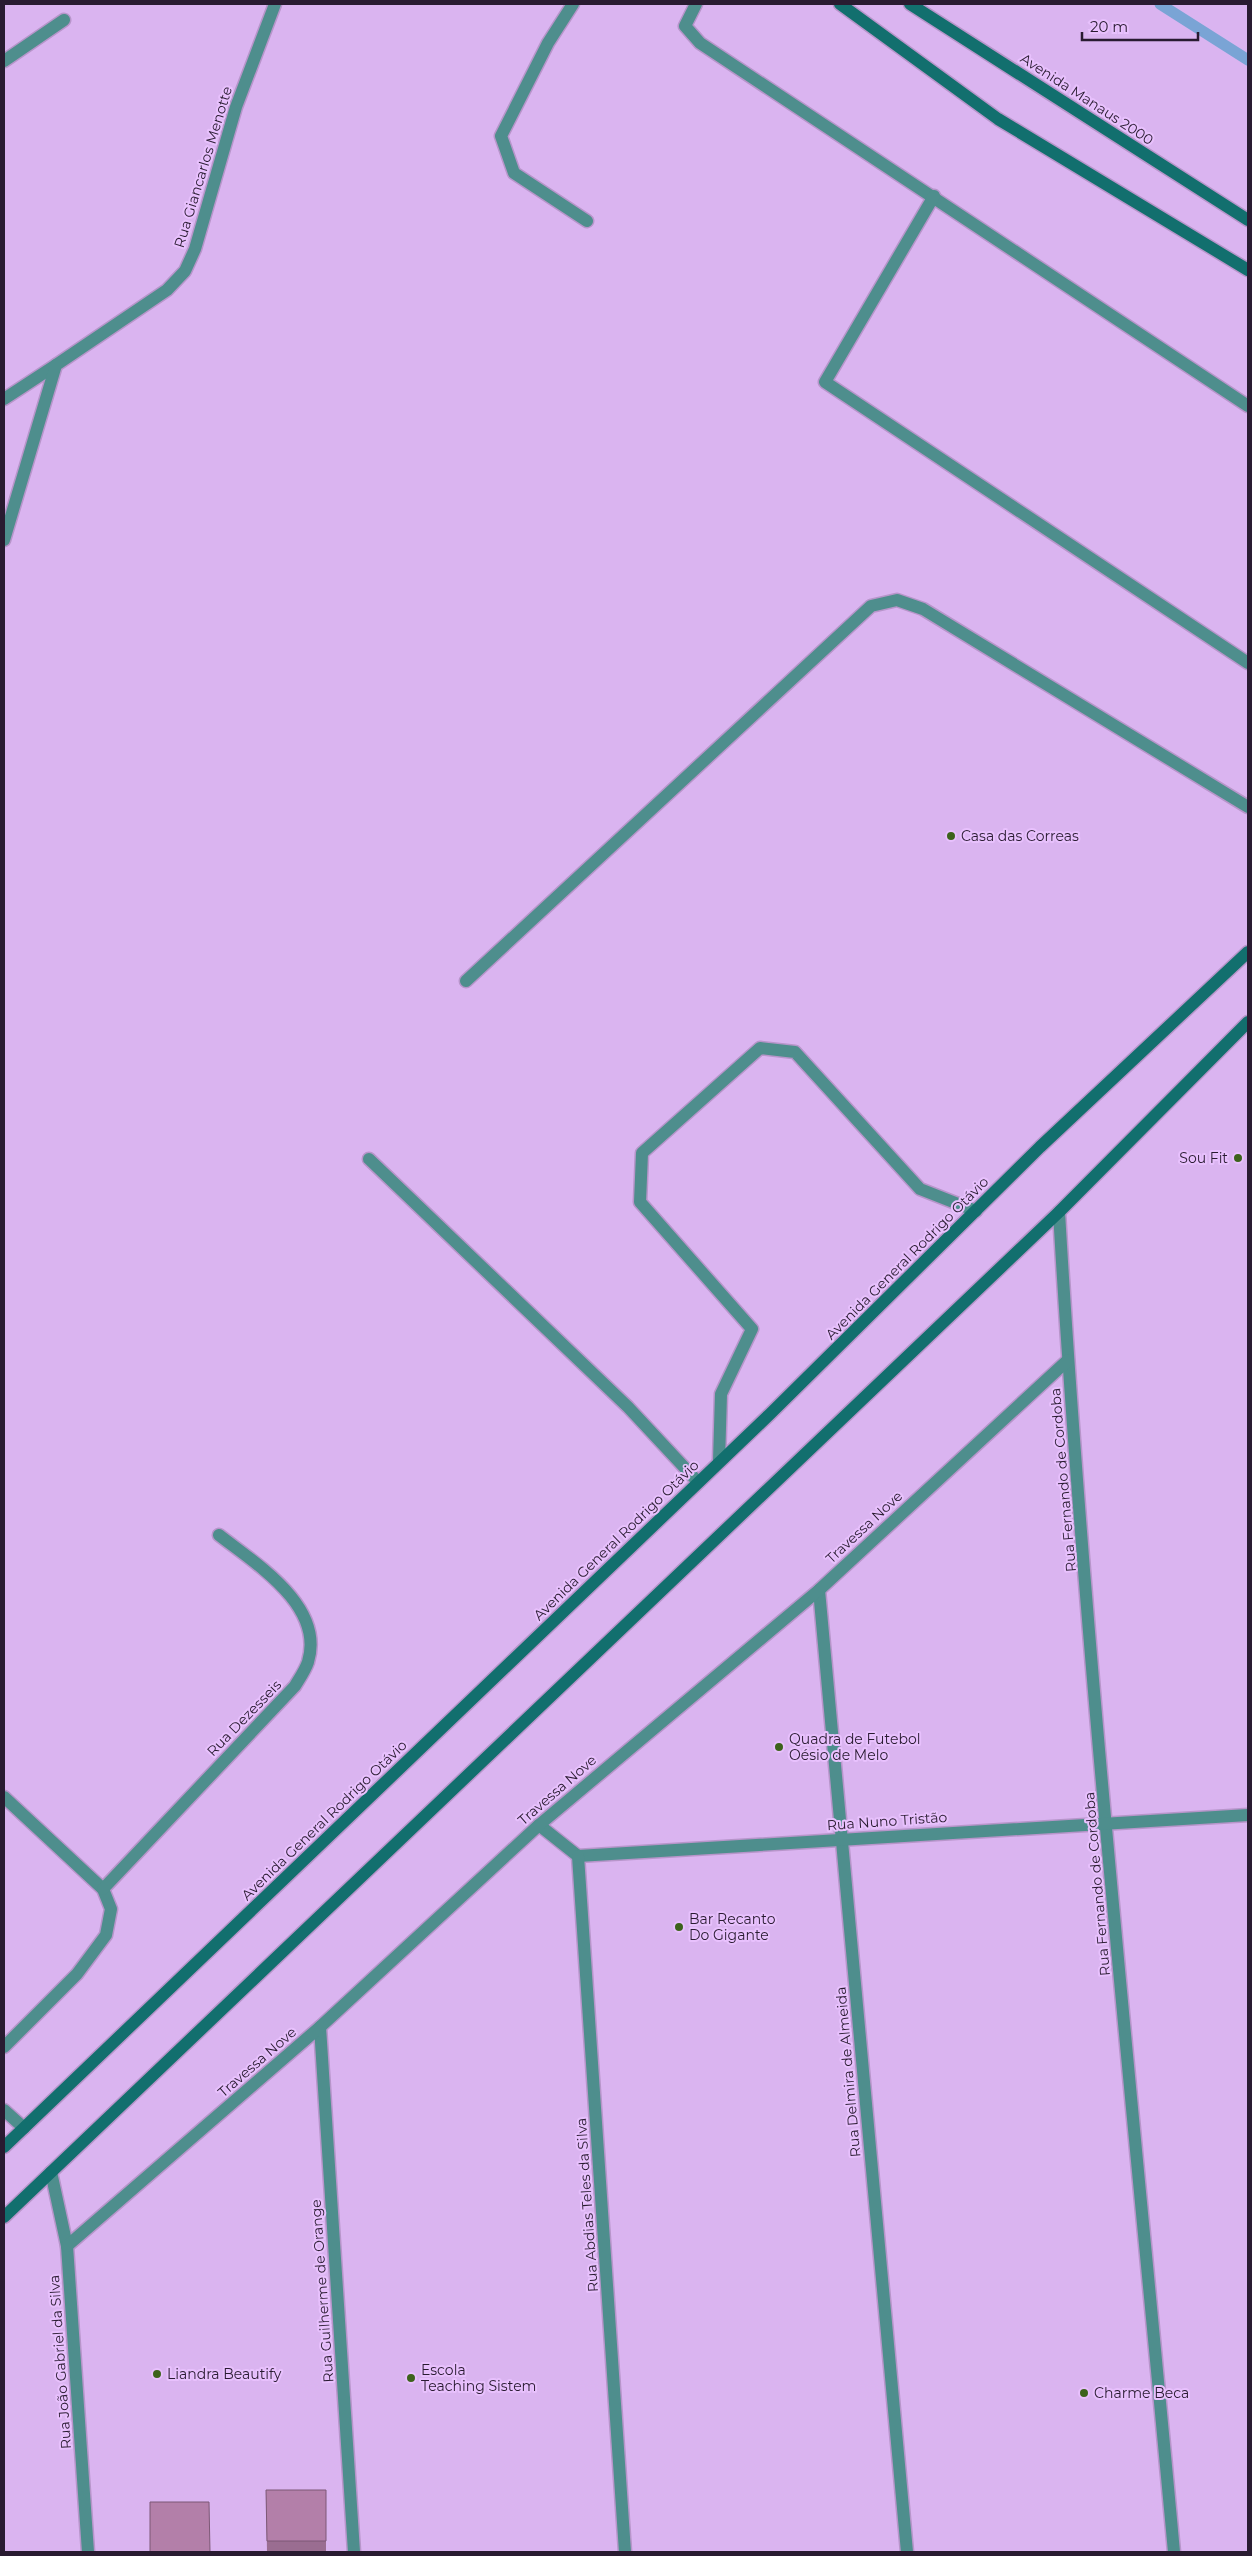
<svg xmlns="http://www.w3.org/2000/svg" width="1252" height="2556" font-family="Montserrat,sans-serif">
  <rect width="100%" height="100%" fill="#dab4f0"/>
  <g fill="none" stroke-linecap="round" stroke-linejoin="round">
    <!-- stream -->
    <path stroke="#7aa4d5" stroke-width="11" d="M1160,4L1248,60"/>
    <!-- lane casing -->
    <g stroke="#b795ca" stroke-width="15">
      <g id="lane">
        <path d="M573,4L548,43L501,136L514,173L587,221"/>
        <path d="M696,4L685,26L700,43L1248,406"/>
        <path d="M934,196L825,382L1248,663"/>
        <path d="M466,981L871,606L897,600L923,609L1248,807"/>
        <path d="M369,1159L628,1407L698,1482"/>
        <path d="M719,1461L721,1394L752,1329L640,1202L642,1153L760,1048L795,1052L920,1189L976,1211"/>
      </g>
    </g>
    <!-- street casing -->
    <g stroke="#b795ca" stroke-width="15">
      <g id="street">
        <path d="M4,61L64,20"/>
        <path d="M4,399L56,365"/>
        <path d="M4,540L56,365L167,290L185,271L195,249L236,107L275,4"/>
        <path d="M1059,1212C1085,1659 1133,2106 1174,2552"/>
        <path d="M819,1590L907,2552"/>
        <path d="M4,1797L103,1889L111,1909L106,1935L77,1974L4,2047"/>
        <path d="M539,1825L578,1856L1248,1815"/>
        <path d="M578,1856L625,2552"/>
        <path d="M103,1889L295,1686C299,1679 305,1671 308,1662C325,1606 256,1564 219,1535"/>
        <path d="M320,2027L354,2552"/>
        <path d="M4,2110L24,2128"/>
        <path d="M51,2172L67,2246L88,2552"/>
        <path d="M67,2246L320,2027L539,1825L819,1590L1068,1360"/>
      </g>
    </g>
    <!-- secondary casing -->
    <g stroke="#b795ca" stroke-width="15">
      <g id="secondary">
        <path d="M840,4L998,119L1248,270"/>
        <path d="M910,4L1248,220"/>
        <path d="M4,2147L770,1414L1040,1147L1248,952"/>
        <path d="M4,2217L1059,1212L1248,1022"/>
      </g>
    </g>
    <!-- lane -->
    <use href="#lane" stroke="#4e8e8d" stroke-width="12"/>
    <!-- street -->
    <use href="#street" stroke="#4e8e8d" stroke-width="12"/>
    <!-- secondary -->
    <use href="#secondary" stroke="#126f6e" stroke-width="12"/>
  </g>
  <!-- wall -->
  <path fill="#9a6d91" d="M266,2490H326V2552H267Z"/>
  <!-- building -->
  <g fill="#b37fa9" stroke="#7d5976">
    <path d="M266,2490H326V2541H267Z"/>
    <path d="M150,2502H209L210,2552H150Z"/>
  </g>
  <!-- markers -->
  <g fill="#3c621b" stroke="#e8c1fd" stroke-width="2">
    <circle cx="951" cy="836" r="5"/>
    <circle cx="1238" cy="1158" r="5"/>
    <circle cx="779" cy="1747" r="5"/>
    <circle cx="679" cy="1927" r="5"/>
    <circle cx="157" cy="2374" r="5"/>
    <circle cx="411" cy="2378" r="5"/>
    <circle cx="1084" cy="2393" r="5"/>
  </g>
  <g text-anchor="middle" stroke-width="4" stroke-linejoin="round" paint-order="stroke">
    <!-- street labels -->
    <g font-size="14" fill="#291b31" stroke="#e8c1fd">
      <text transform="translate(1087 99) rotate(33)" y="5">Avenida Manaus 2000</text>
      <text transform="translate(203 167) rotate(-73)" y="5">Rua Giancarlos Menotte</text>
      <text transform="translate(907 1258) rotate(-45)" y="5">Avenida General Rodrigo Otávio</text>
      <text transform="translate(1063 1480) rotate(-95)" y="5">Rua Fernando de Cordoba</text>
      <text transform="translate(864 1527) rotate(-43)" y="5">Travessa Nove</text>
      <text transform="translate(616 1540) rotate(-44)" y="5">Avenida General Rodrigo Otávio</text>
      <text transform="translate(244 1718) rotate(-46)" y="5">Rua Dezesseis</text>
      <text transform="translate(557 1790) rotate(-41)" y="5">Travessa Nove</text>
      <text transform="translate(324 1820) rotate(-44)" y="5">Avenida General Rodrigo Otávio</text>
      <text transform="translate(887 1821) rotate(-4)" y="5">Rua Nuno Tristão</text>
      <text transform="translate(1097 1884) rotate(-95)" y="5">Rua Fernando de Cordoba</text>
      <text transform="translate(257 2062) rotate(-41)" y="5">Travessa Nove</text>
      <text transform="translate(848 2072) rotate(-95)" y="5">Rua Delmira de Almeida</text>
      <text transform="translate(587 2205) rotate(-94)" y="5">Rua Abdias Teles da Silva</text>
      <text transform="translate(322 2291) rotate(-94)" y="5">Rua Guilherme de Orange</text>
      <text transform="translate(60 2362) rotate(-94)" y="5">Rua João Gabriel da Silva</text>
    </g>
    <!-- poi labels -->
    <g font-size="14" fill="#291b31" stroke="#e8c1fd" text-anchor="start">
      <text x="961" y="841">Casa das Correas</text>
      <text x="1228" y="1163" text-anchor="end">Sou Fit</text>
      <text x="789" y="1744">Quadra de Futebol<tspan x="789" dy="16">Oésio de Melo</tspan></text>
      <text x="689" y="1924">Bar Recanto<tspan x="689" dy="16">Do Gigante</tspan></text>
      <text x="421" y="2375">Escola<tspan x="421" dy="16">Teaching Sistem</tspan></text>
      <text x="167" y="2379">Liandra Beautify</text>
      <text x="1094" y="2398">Charme Beca</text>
    </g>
  </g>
  <!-- border -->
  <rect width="1252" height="2556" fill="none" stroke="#291b31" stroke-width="10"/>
  <!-- scale -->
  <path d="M1082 32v8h116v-8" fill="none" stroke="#291b31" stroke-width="2.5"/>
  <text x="1090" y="32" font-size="15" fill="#291b31" stroke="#e8c1fd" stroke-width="4" paint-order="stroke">20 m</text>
</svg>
